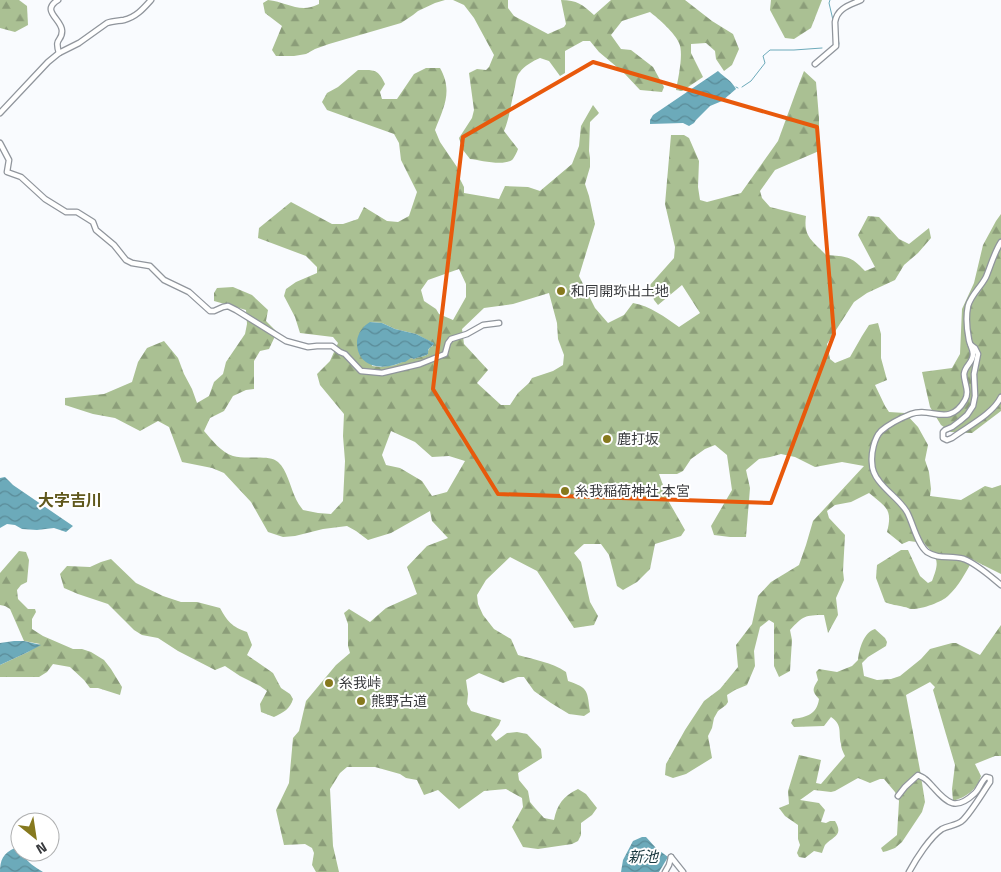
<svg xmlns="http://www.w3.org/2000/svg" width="1001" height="872" font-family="'Titillium Web','Noto Sans JP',sans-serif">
  <defs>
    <pattern id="forest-firs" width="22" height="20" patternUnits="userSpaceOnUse" patternTransform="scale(1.25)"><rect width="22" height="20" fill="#aac093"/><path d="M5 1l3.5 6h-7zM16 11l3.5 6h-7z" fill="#8b9d79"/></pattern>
    <pattern id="water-waves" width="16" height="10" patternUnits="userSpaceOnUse" patternTransform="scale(1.25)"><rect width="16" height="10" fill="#6caaba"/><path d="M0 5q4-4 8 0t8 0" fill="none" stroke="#5a8b98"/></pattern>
  </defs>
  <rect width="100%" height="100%" fill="#f9fbfe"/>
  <!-- forest -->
  <g fill="url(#forest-firs)" fill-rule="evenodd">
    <path d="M0,0H19L27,6L28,25L15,32L0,28Z"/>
    <path d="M268,0C287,2 300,14 319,4V0H445L435,3L418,11L413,15L401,23L329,44L315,49L306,54L294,56H276L272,50L282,26L265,13L263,3Z"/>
    <path d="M453,0H508V8L514,16L548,34L564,27L566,24L561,0C577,0 583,5 594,15L611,0H685L712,21L733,34L739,49L732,65L724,71L716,59L715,51L706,43L691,44V53L703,77L682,91L676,90C678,79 684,53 679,43C675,33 659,19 650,12L622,21L611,35L621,49L631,50L653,67L664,87L662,92L640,90L624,73L599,52L590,41H583L565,51V73L560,76L549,61L540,58C533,61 524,66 520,72C516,76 516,82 515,87C511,102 510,117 504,131L518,149C517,152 515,156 513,159C505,167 480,160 470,159L463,150L459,138L472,118L474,110L469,73L477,69L486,70L489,67L494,55L474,18L464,5Z"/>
    <path d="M771,0H822L811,28L794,39L785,38L770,10Z"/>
    <path d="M426,68H440C453,91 444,107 435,130L440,142L457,167L458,175L464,187V193L499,199L505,186L528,187L540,191L572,164L579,146L581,126L593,105L599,113L590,122L589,151L590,158V167L585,184L589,196L595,224L579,276L595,308L608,323L624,315L633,303C650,306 665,317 679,327L700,313L682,285L658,305L654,300L650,285L674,258L675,247L665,204L671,135H684L689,138L699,161L698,187L700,200L707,202L741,193L778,141L797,89L804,71L816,82L819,118V151L775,170L760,191L762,198L770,207L806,216C803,237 813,241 826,255C847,257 850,255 865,271L875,267L858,235L868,216L879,217L899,239L909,244L929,228L931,238L918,253L904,265L895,280L867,293L854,302L827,344L830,359L835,363L850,357L862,336L869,325L878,323L881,334V358L887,380L875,385L885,406L889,412L905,413L918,427L928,445L925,460L929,472L931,489L930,496L961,500L985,486L992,488L1001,485V574L973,560C965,573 959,586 948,596C942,602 920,610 911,609C909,609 907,607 904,607C897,605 891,605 885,602L876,578L877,565L901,550H908L920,576L928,583L932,581C940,560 938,559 924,543L909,541L902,544L887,532C893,509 886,507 869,493L851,502L835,505L827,511L829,518L845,535L843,571L844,580L836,598L838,615L828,633L824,615C805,615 803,616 790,630L792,640L790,671L779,677L774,666V623L769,620L760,627L754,651L755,666L747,685L735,690L727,695L728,702L726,705L718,711L714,718L712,728L708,736L712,758L686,774L673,778L665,775L666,764L685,730L704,701L720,689L738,667L736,645L752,624L758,596L771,582L799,565L806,545L813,521L864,466L842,462L815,467L795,457L781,454L770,457L759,459L746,470L750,488L746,537H730L714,535L711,526L732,490L727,455L715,445L705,449L691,459L683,471L677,474H659L669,502L685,530L681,536L655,544L650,569L637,582L623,590L617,586L609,555L601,544H584L574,553L581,562L590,602L598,616L594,625L574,628L537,571L510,557L486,580L477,595L478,604L483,615L494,629L511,639L518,655C535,660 551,662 566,672L568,681C589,688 587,691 590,712L584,716L569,714L551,703L534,691L524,677H518L503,683L479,673L466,680L468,694L467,704L471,711L501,720L499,725L491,735L496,741L507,733L517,732L527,734L541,749L542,758L518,773L519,780L528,791L530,802L535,808L544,818L554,820C557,805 563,796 578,789L586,794L597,808L592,815L581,823V835L578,841L572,844L538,849L523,847L512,827L523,807L522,798L506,789L484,791L459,809L438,790L424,795L417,780L406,778L400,774L375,767H347L340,773L330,789L333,846L339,872H316L312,865L314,853L312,848L305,844L284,845L276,810L289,783L293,738L299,731L306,701L336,665L350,653L348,646V624L344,613L349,609L370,622L386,608L417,594L407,567L427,546L448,538L432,521L430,511L391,533L368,540L356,531L347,526L323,529L295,536L283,537L268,532L251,502L224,473L212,468L182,462L169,427L158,421L140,431L115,418L93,414L65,405V398L104,394L132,382L138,362L147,348L164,341L178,358L184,374L192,389L197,403L209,396L214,382L223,374L226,362L245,334L247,324L246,310L214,301V293L217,288L233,287L252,295L268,310L266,321L277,332L269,349L260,351L254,361V389L246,390L233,396L224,411L210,418L204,431C212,440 221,452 233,456C246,460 269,454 278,462C287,470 290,486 295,497C297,502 300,506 303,510L318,513L331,514L343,501L345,461L343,436L344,414L320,385L317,374L330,361L338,343L333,337L300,333L295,317L284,296L286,289L296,282L317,273V267L306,256L258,238L259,228L291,202L332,224H343L358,219L364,207L387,221L398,222L409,216L417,192L401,160L399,143L394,134L327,110L322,102L327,93L338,87L358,70C373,70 378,68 385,84L380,92L382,99H397L414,74ZM459,269L466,284V297L453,320L439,314L436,309L424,301L421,290L428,280ZM549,293L557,323L558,339L564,355L563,365L553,371L532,378L529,383L518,393L510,405H501L477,383L488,370L464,344L462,329L484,308L513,304ZM370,322L382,323L395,329L416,334L433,343V346L430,347L428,351V354C424,357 418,357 414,359L411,358L395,365L381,367L372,366ZM391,431L415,442L432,457L449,456L465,461L447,492L432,496L422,481L400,468L386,465L382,455Z"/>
    <path d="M1001,214V411L972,433L951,432L941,425L930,407L922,372L952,368L960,354L962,309L974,283L983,245L996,221Z"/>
    <path d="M19,551L26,552L29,560L27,582L21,585L17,590L18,599L28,609H35L36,612L32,619V629L43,636L73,649H82L91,652L104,660L111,669L122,687L120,695L98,688H90L84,680L70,667L53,664L47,672L39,677H0V665L28,652L40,644L24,641L10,609L5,606L0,605V573Z"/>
    <path d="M111,559L136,583L163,596L181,602H197L220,608C227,621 232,627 247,632L252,645L247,655L273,673L281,688L290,694L293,699C290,709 284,712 274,717L261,712L260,704L267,691L260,686L240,676L225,666L215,670L178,651L158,638L142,635L134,630L108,604L78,594L64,588L60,574L67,566L90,567L101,562Z"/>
    <path d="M1001,625V756H995L975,764L981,776C977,790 966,797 953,801L952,789L955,765L933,690L935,687L930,682L906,695L920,770L925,802L922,812L902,842L895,848L887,851L883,852L881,848L897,835L899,801L895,792L884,779H880L870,783L858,778L835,791L831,792L814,790L800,800L819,803L825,810L821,822L826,823L830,821H835C844,836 833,836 825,845C824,847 823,850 822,853L814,851L805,858L799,857L797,853L800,845L798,839V825L785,816L779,808L789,804L788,791L799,755L821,760L816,783L821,784L845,756C843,752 841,748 841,744C838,732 843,725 831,717L824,726L794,727L791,723L793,719C807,717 817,714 819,699C812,691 812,690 818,680L816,672L819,669L837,672L852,666L858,660C859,649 864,632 875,629L885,638L887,642L886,646L868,657L862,663L864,676L877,680L891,679L900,676L921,659L930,649L952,643H956L980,655Z"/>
  </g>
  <!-- water -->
  <g fill="url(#water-waves)">
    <path d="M718,71C724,77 732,81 736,89L722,101L710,106L696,120L694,123L689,126L683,123L650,124V120L653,115Z"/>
    <path d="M370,322L382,323L395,329L416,334L434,343V344C430,349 428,346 428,354C424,357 418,357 414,359L411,358L405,362C400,362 399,364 394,365C376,370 356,364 357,341C358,333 363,326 370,322Z"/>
    <path d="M5,477L13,485L73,526L66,532L54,528L37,530L22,529L15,525L7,524L0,528V478Z"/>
    <path d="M14,641H24L41,645L28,652L0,665V643Z"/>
    <path d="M642,837H646L656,848L668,857L659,872H621L623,860L633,841Z"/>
    <path d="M15,848C22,852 21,853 26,859C31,865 37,868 43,872H0C0,860 3,853 15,848Z"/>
  </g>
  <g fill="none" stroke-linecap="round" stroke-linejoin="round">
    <!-- stream -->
    <g stroke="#6caaba" stroke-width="1">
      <path d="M830,0L829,3L833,20"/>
      <path d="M838,38L839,44"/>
      <path d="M736,87L738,88"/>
      <path d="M742,87L751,81L765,63L763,56L770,50H794L822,48"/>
    </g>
    <!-- minor casing -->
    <g stroke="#90959c" stroke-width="7">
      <g id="minor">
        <path d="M58,0C40,11 62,19 62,31C62,42 54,37 59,53"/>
        <path d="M815,64L836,46L835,22C837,8 850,5 861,0"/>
        <path d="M0,113L48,62L59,53L79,43L107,23C113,21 119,21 124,20C136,17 143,9 151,0"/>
        <path d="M0,143L9,160L7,172L21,177L45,199L66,212H77L93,222L96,230L114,245L126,260L132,263L150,266L164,280L189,292L210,311H214L223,307L228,306L236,310L286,341L308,347L317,346H332L340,352L345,354L361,371L382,373L420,364L445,354L448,343L451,339L467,334L483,325L499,323"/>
        <path d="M1001,242C994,253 991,265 986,277C981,287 971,295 968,306C966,316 967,330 969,340C970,345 973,349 973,354C973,363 965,365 964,374C964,383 970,391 965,400C949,428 931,406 911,414C901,418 889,424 881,431C874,438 871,454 872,463C872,469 875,476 879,481C887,492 900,500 907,512C913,523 917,544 927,552C940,560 949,555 964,559C977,564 990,576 1001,585"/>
        <path d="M971,345L975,348L978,354L974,374L975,396L973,406L967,415L960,421L952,427L945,430L943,432V438L947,440L952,438C968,426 992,415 1001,397"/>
        <path d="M898,796L905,787L918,775C921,777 923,777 925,779C928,781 931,785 933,787C948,804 956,811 975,793C979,789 981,782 986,777L990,778V782C983,792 972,811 963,820C957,826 949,825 942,829C930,837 916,859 909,872"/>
        <path d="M671,857L683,872"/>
        <path d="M665,872L669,865L671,857"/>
      </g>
    </g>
    <!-- minor -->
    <use href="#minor" stroke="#fff" stroke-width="4.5"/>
  </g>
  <!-- marked area -->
  <path fill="none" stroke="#e8590c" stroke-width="4" stroke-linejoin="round" d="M593,62L817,127L834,334L771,503L498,494L433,389L463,137Z"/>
  <!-- markers -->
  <g fill="#86791e" stroke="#fff" stroke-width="2">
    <circle cx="561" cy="291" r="5"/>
    <circle cx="607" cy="439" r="5"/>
    <circle cx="565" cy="491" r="5"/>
    <circle cx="329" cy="683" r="5"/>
    <circle cx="361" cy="701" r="5"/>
  </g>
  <g text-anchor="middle" stroke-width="4" stroke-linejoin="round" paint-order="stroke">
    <!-- poi labels -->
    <g font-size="14" fill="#383a3d" stroke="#fff" text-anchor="start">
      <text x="571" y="296">和同開珎出土地</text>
      <text x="617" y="444">鹿打坂</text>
      <text x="575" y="496">糸我稲荷神社 本宮</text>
      <text x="339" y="688">糸我峠</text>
      <text x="371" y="706">熊野古道</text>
    </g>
    <!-- water labels -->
    <g font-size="15" font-style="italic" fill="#18373e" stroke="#fff">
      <text x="643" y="862">新池</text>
    </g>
    <!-- quarter labels -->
    <g font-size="16" font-weight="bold" fill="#61591d" stroke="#fff">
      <text x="70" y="506">大字吉川</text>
    </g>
  </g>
  <!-- north arrow -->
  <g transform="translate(35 837) rotate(150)"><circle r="24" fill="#ffffff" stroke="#afb0b1"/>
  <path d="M0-4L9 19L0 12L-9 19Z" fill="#86791e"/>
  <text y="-8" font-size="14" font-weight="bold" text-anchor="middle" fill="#383a3d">N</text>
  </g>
</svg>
